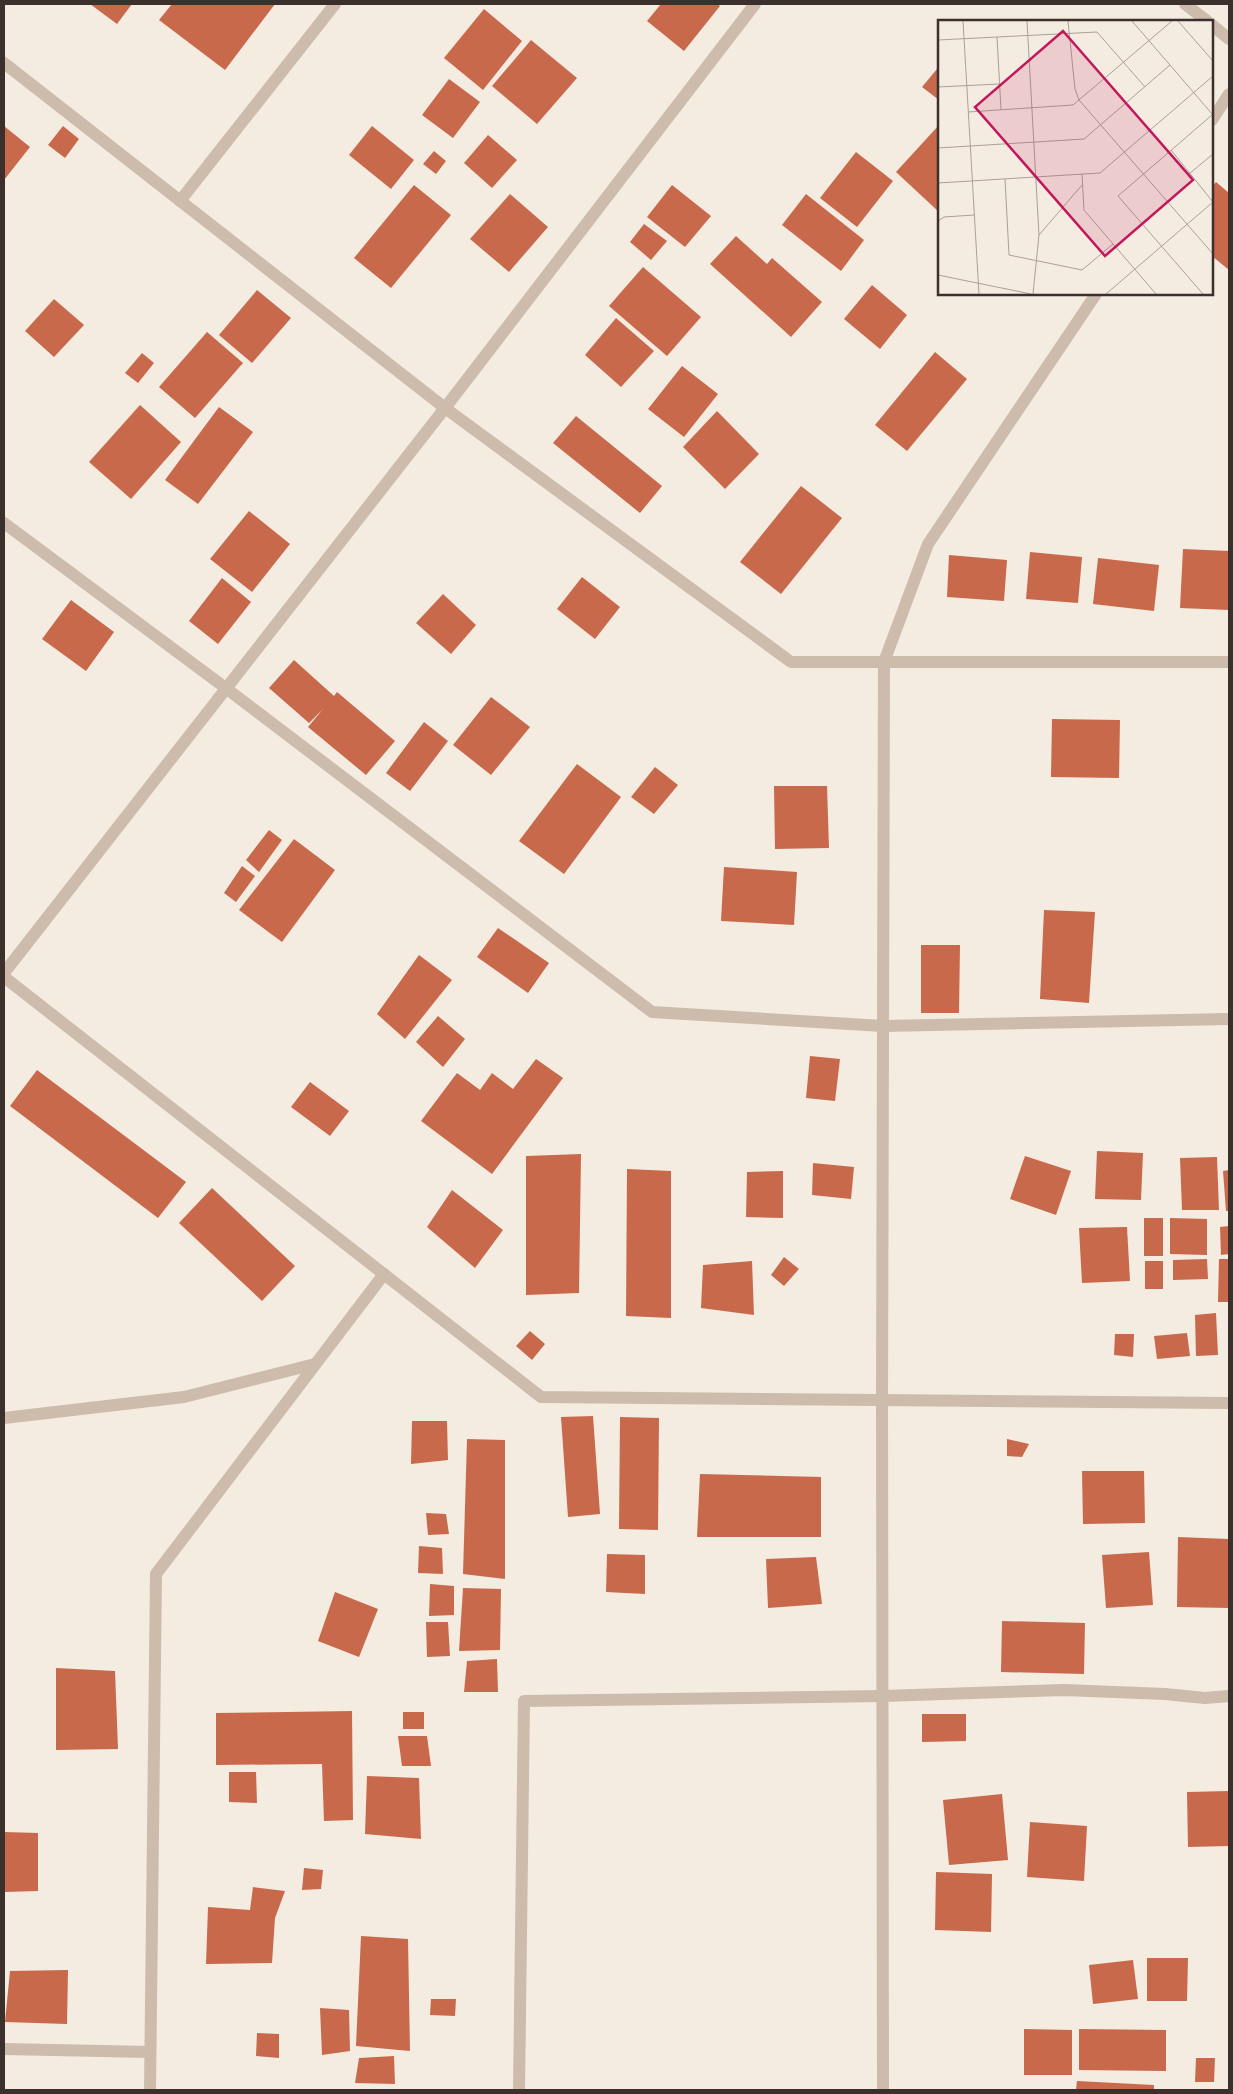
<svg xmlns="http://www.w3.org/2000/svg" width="1233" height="2094" font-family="'Open Sans',sans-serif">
  <rect width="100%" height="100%" fill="#f4ebe1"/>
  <!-- building -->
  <g fill="#c8694b">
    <path d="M90,4H132L117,24Z"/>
    <path d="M172,4H275L225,70L159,20Z"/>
    <path d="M661,4H717L720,6L684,51L647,21Z"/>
    <path d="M484,9L522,41L483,90L444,58Z"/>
    <path d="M531,40L577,78L537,124L492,86Z"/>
    <path d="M937,69L939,71V100L922,87Z"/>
    <path d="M449,79L480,102L453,138L422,115Z"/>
    <path d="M939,125V212L896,172Z"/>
    <path d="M4,126L30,147L4,180Z"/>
    <path d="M63,126L79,139L65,158L48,145Z"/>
    <path d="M372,126L414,160L391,189L349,155Z"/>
    <path d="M488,135L517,160L492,188L464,163Z"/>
    <path d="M434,151L446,161L436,174L423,164Z"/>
    <path d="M856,152L893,181L857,227L820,198Z"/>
    <path d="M1216,182L1229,193V270L1212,256V187Z"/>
    <path d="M414,185L451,215L391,288L354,258Z"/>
    <path d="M672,185L711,216L685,247L647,217Z"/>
    <path d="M510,194L548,227L509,272L470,239Z"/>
    <path d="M806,194L864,240L841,271L782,225Z"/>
    <path d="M644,224L667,241L651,260L630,242Z"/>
    <path d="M736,236L767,264L772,258L822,302L791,337L710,264Z"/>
    <path d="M643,267L701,317L667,356L609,306Z"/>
    <path d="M872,285L907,315L880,349L844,319Z"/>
    <path d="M257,290L291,318L252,363L219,335Z"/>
    <path d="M54,299L84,325L54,357L25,331Z"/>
    <path d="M616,318L654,351L621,387L585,355Z"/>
    <path d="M207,332L243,363L195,418L159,387Z"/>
    <path d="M935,352L967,379L907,451L875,425Z"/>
    <path d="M142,353L154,363L138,383L125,373Z"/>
    <path d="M682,366L718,394L684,437L648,409Z"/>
    <path d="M140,405L181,442L131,499L89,462Z"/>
    <path d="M219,407L253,432L198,504L165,480Z"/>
    <path d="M717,411L759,454L725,489L683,447Z"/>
    <path d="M576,416L662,486L640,513L553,443Z"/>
    <path d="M801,486L842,518L781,594L740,562Z"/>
    <path d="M249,511L290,544L252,592L210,559Z"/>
    <path d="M1183,549L1229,551V610L1180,608Z"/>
    <path d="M1030,552L1082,557L1078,603L1026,599Z"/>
    <path d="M949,555L1007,560L1004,601L947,597Z"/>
    <path d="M1098,558L1159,565L1154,611L1093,604Z"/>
    <path d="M582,577L620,607L595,639L557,609Z"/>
    <path d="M222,578L251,602L218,644L189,621Z"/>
    <path d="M443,594L476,625L451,654L416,623Z"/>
    <path d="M71,600L114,632L86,671L42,639Z"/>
    <path d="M294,660L334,696L337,692L395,741L366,775L308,727L323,709L309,723L269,688Z"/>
    <path d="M491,697L530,727L491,775L453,745Z"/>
    <path d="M1052,719L1120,720L1119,778L1051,777Z"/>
    <path d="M424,722L448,741L410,791L386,773Z"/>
    <path d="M577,764L621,797L564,874L519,841Z"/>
    <path d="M655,767L678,785L654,814L631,797Z"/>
    <path d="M774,786H827L829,848L775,849Z"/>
    <path d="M269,830L282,840L259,872L246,860Z"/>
    <path d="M294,839L335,870L282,942L239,910Z"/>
    <path d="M242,866L255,876L236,902L224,893Z"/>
    <path d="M724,867L797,872L794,925L721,921Z"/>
    <path d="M1044,910L1095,912L1089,1003L1040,999Z"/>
    <path d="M498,928L549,963L528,993L477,957Z"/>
    <path d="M921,945H960L959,1013H921Z"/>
    <path d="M419,955L452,980L405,1039L377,1014Z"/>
    <path d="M438,1016L465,1039L443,1067L416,1042Z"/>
    <path d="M810,1056L840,1059L835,1101L806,1098Z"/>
    <path d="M536,1059L563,1078L492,1174L421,1121L457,1073L480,1090L492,1073L513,1089Z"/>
    <path d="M37,1070L186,1182L158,1218L10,1106Z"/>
    <path d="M310,1082L349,1111L330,1136L291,1107Z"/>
    <path d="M1097,1151L1143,1153L1141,1200L1095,1199Z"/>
    <path d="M581,1154L579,1293L526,1295V1156Z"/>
    <path d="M1025,1156L1071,1171L1056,1215L1010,1199Z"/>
    <path d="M1217,1157L1219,1210H1182L1180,1158Z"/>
    <path d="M813,1163L854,1167L851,1199L812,1195Z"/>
    <path d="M627,1169L671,1171V1318L626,1316Z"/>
    <path d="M1229,1170V1211H1226L1223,1171Z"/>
    <path d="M783,1171V1218L746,1217L747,1172Z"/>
    <path d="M212,1188L295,1266L262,1301L179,1223Z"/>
    <path d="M452,1190L503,1230L475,1268L427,1227Z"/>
    <rect x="1144" y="1218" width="19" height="38"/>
    <path d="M1170,1218L1207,1219V1255L1170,1254Z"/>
    <path d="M1229,1226V1254L1221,1255L1220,1227Z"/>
    <path d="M1127,1227L1130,1281L1082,1283L1079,1228Z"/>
    <path d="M784,1257L799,1269L784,1286L771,1275Z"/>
    <path d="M1207,1259L1208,1279L1173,1280V1260Z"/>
    <path d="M1219,1259H1229V1302H1218Z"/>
    <path d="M752,1261L754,1315L701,1308L703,1265Z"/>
    <rect x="1145" y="1261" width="18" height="28"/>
    <path d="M1216,1313L1218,1355L1196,1356L1195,1315Z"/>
    <path d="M530,1331L545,1344L532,1360L516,1346Z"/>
    <path d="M1187,1333L1190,1356L1157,1359L1154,1336Z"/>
    <path d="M1115,1334H1134L1133,1357L1114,1355Z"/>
    <path d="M593,1416L600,1514L568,1517L561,1417Z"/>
    <path d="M620,1417L659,1418L658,1530L619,1529Z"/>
    <path d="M412,1421H447L448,1460L411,1464Z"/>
    <path d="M467,1439L505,1440V1579L463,1574Z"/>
    <path d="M1007,1439L1029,1444L1022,1457L1007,1456Z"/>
    <path d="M1082,1471H1144L1145,1523L1083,1524Z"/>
    <path d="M700,1474L821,1477V1537H697Z"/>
    <path d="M426,1513L446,1514L449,1534L428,1535Z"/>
    <path d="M1178,1537L1229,1539V1608L1177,1607Z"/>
    <path d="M419,1546L442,1548L443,1574L418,1573Z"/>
    <path d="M1149,1552L1153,1605L1106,1608L1102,1555Z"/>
    <path d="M607,1554L645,1555V1594L606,1592Z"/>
    <path d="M816,1557L822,1604L768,1608L766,1559Z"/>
    <path d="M430,1584L454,1586V1615L429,1616Z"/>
    <path d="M463,1588L501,1589L500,1650L459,1651Z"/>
    <path d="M335,1592L378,1609L359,1657L318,1641Z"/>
    <path d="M1002,1621L1085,1623L1084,1674L1001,1672Z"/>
    <path d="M426,1622H448L450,1656L427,1657Z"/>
    <path d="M497,1659L498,1692H464L467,1661Z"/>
    <path d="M56,1668L115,1671L118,1749L56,1750Z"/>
    <path d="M352,1711L353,1820L324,1821L322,1764L216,1765V1713Z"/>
    <rect x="403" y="1712" width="21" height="17"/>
    <path d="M922,1714H966V1741L922,1742Z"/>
    <path d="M398,1736H427L431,1766H402Z"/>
    <path d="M229,1772H256L257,1803L229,1802Z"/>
    <path d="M367,1776L419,1778L421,1839L365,1834Z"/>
    <path d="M1229,1791V1846L1188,1847L1187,1792Z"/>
    <path d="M1002,1794L1008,1860L949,1865L943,1800Z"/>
    <path d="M1030,1822L1087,1826L1084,1881L1027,1877Z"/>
    <path d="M4,1832L38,1833V1891L4,1892Z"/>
    <path d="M304,1868L323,1870L321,1889L302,1890Z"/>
    <path d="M936,1872L992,1874L991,1932L935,1930Z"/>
    <path d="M253,1887L285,1891L275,1918L272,1963L206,1964L208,1907L250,1910Z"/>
    <path d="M361,1936L408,1939L410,2051L356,2046Z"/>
    <path d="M1147,1958H1188L1187,2001H1147Z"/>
    <path d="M1133,1960L1138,1999L1093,2004L1089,1965Z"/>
    <path d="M68,1970L67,2024L5,2022L10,1971Z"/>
    <path d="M431,1999H456L455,2016L430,2015Z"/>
    <path d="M320,2008L349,2010L350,2051L322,2055Z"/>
    <path d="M1024,2029L1072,2030V2075H1024Z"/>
    <path d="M1079,2029L1166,2030V2071L1079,2070Z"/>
    <path d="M257,2033L279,2034V2058L256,2056Z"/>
    <path d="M394,2056L395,2084L355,2083L359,2058Z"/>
    <path d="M1196,2058H1215L1214,2082H1195Z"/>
    <path d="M1077,2081L1154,2085V2090H1076Z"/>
  </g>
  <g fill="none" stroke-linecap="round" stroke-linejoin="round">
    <!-- minor -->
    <g stroke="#cdbbac" stroke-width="12">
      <path d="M1185,4L1207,21"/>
      <path d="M1212,25L1229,39"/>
      <path d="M4,63L445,408L791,662H1229"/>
      <path d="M1212,120L1229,94"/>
      <path d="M180,201L335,4"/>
      <path d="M4,523L227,689L652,1012L883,1026L1229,1019"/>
      <path d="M4,973L445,408L755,4"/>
      <path d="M4,977L541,1397L1229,1403"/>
      <path d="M4,1418L184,1397L315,1364"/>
      <path d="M4,2049L150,2052"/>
      <path d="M150,2090L156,1574L384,1274"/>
      <path d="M519,2090L524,1701L883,1696L1064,1690L1165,1694L1205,1698L1229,1696"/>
      <path d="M883,2090L882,1399L884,662L928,544L1096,294"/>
    </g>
  </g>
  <!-- overview -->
  <g transform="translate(938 20)">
    <rect width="275" height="275" fill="#f4ebe1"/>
    <path fill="none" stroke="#aaa098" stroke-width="1" d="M25,1L41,274M89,1L101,215M130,1L137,69L141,80L275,234M194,1L275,95M240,1L275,41M59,17L63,90M0,20L159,12L207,67M0,67L61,64M30,92L135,85L234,1M0,128L146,119L232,45M233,130L275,182M144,154L146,190L218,274M251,154L275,134M67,159L71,235L144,250L175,224M0,163L162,153L275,56M0,201L6,197L36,195M0,255L93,274M95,274L101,215L144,165M168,274L275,182M265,274L180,176L274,95"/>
    <path fill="#c2185b" fill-opacity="0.15" stroke="#c2185b" stroke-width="2.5" d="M125,11L255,160L167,236L37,87Z"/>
    <rect width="275" height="275" fill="none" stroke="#3b302b" stroke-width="2.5"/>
  </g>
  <!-- border -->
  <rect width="1233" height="2094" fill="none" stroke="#3b302b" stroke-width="10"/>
</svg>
